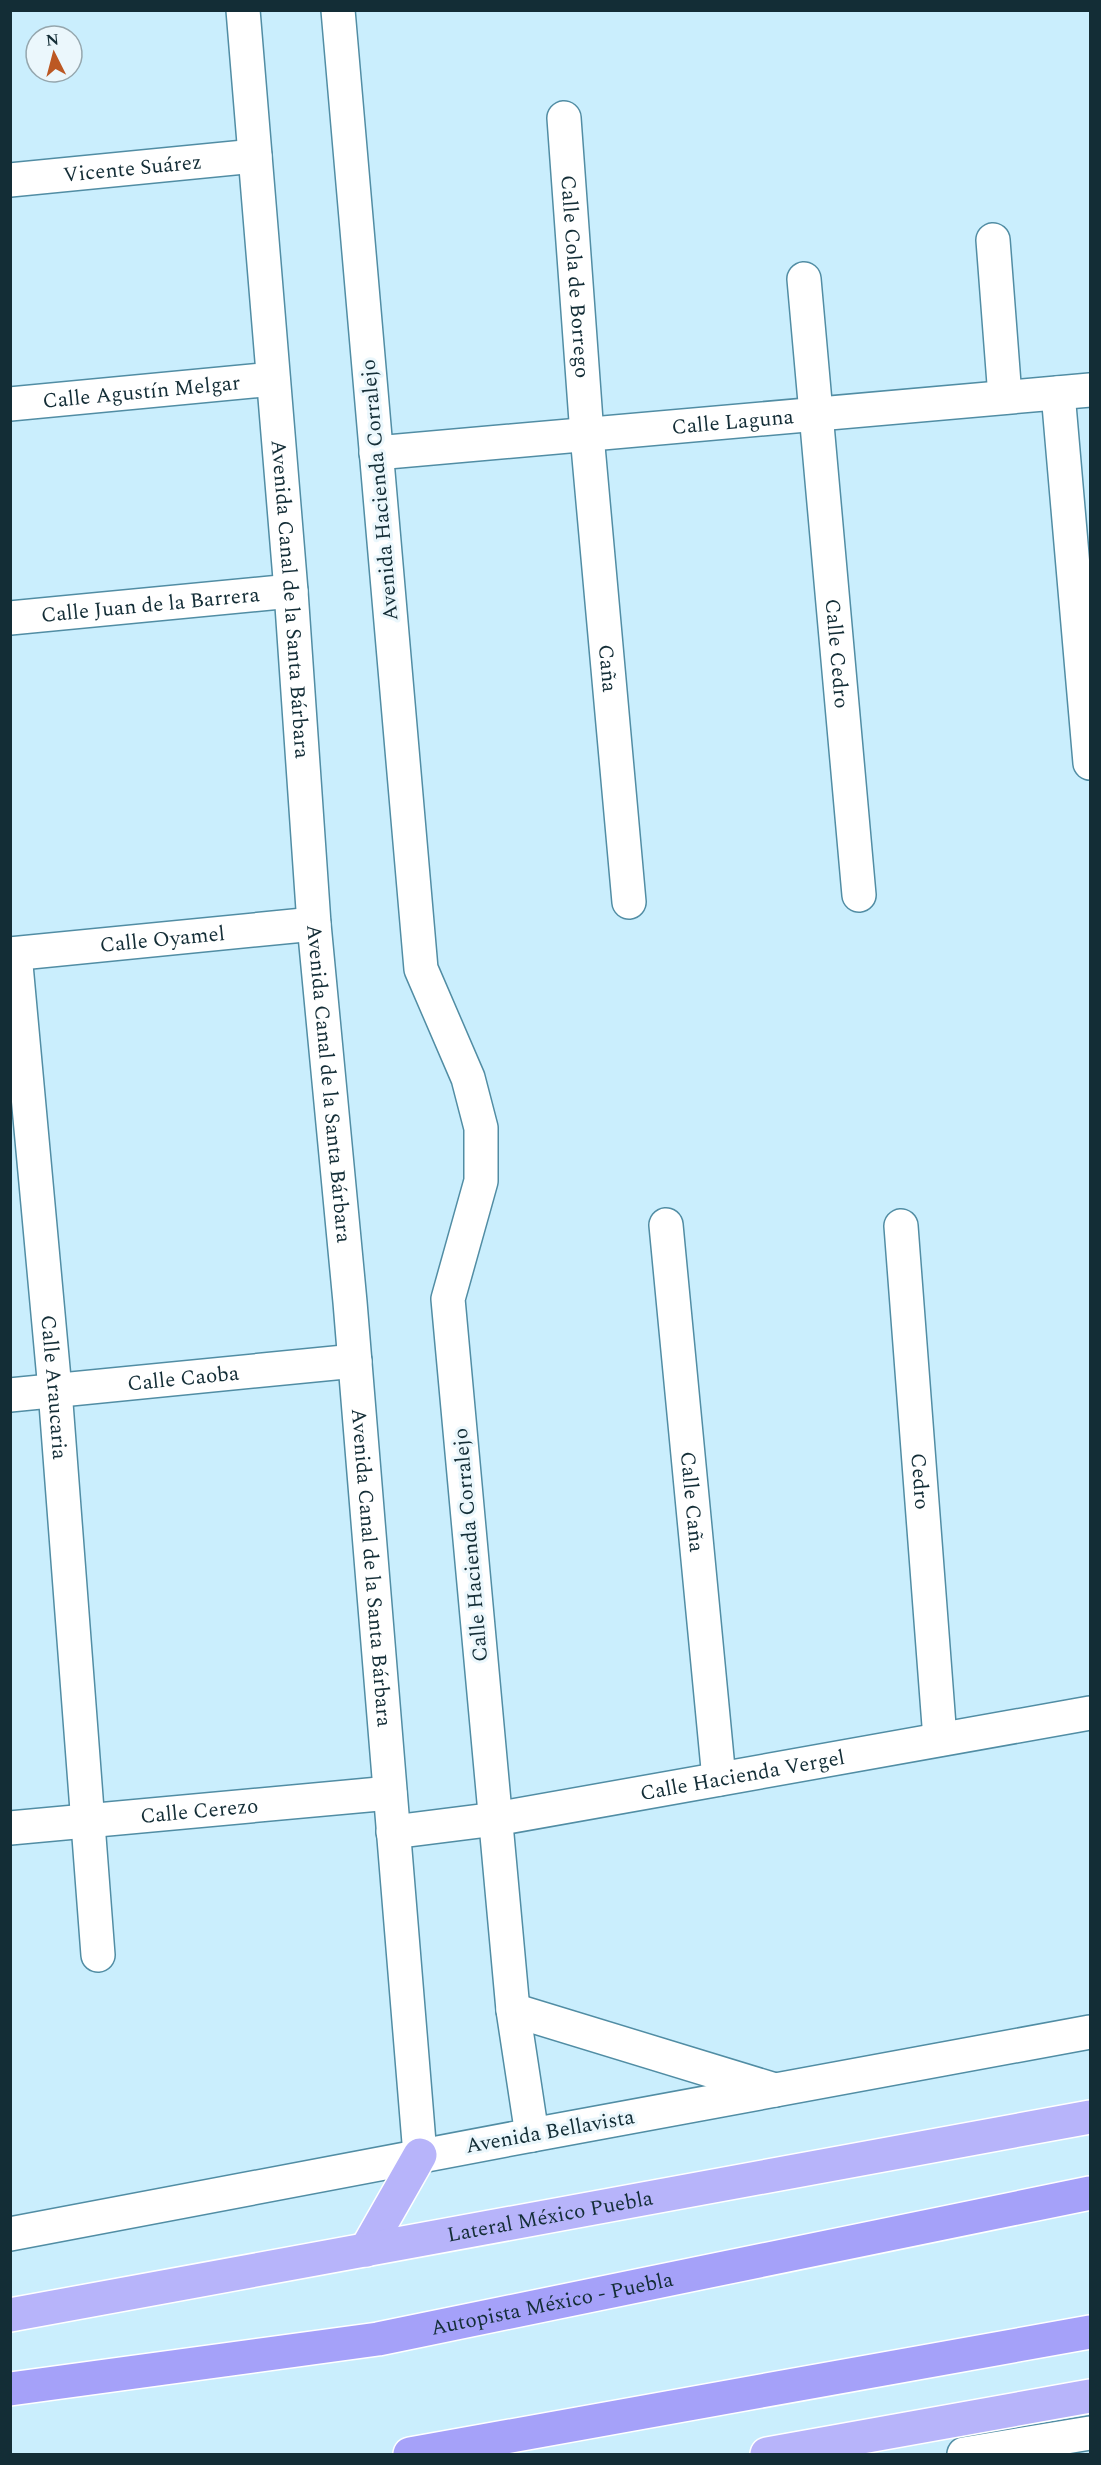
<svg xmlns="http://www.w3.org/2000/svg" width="1101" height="2465" font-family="Spectral,serif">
  <rect width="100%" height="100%" fill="#caeefd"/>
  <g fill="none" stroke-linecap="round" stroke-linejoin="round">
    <!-- minor casing -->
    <g stroke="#518da4" stroke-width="36">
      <g id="minor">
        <path id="s1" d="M564,118L587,435L629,902"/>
        <path id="s2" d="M10,180L255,156"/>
        <path d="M993,240L1005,397"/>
        <path id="s3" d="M804,279L859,895"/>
        <path d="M1058,393L1090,763"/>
        <path id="s4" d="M10,404L273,379"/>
        <path id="s5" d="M376,453L1090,390"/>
        <path id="s6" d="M10,618L291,591"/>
        <path id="s7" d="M10,954L314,924"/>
        <path id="s8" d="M15,954L55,1390L98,1955"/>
        <path id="s9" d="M666,1225L719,1779"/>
        <path id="s10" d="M901,1226L940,1739"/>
        <path id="s11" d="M10,1395L355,1361"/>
        <path id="s12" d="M10,1828L390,1793"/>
        <path d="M532,2135L1090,2032"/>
        <path d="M964,2454L1090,2433"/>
      </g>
    </g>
    <!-- tertiary casing -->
    <g stroke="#518da4" stroke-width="36">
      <g id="tertiary">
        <path id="s13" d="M393,1832L496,1819L1090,1713"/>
      </g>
    </g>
    <!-- secondary casing -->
    <g stroke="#518da4" stroke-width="36">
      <g id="secondary">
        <path id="s14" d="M243,10L291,591L314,924L350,1302L420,2155"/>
        <path d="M513,2010L775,2090"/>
        <path d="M10,2234L532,2135L513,2010L448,1299L481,1181V1128L468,1078L421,969L338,10"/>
      </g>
    </g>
    <!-- trunk casing -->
    <g stroke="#fff" stroke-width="36">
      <g id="trunk">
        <path d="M366,2250L420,2155"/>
        <path id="s15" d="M10,2315L1090,2117"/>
        <path d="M767,2454L1090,2396"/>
      </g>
    </g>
    <!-- motorway casing -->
    <g stroke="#fff" stroke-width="36">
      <g id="motorway">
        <path id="s16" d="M10,2389L378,2339L1090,2193"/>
        <path d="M410,2454L1090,2332"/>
      </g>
    </g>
    <!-- minor -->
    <use href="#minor" stroke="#fff" stroke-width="33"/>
    <!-- tertiary -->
    <use href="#tertiary" stroke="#fff" stroke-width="33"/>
    <!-- secondary -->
    <use href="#secondary" stroke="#fff" stroke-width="33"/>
    <!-- trunk -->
    <use href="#trunk" stroke="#b7b4fa" stroke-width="33"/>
    <!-- motorway -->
    <use href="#motorway" stroke="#a5a1f9" stroke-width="33"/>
  </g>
  <g text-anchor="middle" stroke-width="6" stroke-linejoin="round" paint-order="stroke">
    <!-- street labels -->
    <g font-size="21" fill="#132d36" stroke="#ebf7fc">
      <text dy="7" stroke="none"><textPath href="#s2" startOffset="123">Vicente Suárez</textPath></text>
      <text dy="7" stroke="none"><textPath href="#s1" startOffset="159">Calle Cola de Borrego</textPath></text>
      <text dy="7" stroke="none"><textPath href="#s4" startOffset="132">Calle Agustín Melgar</textPath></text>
      <text dy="7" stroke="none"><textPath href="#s5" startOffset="358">Calle Laguna</textPath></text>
      <text transform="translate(379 490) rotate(-95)" y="7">Avenida Hacienda Corralejo</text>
      <text dy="7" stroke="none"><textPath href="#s14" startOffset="591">Avenida Canal de la Santa Bárbara</textPath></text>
      <text dy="7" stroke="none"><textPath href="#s6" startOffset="141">Calle Juan de la Barrera</textPath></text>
      <text dy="7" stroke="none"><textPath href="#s3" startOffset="376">Calle Cedro</textPath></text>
      <text dy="7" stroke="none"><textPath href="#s1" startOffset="552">Caña</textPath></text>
      <text dy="7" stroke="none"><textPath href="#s7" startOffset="153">Calle Oyamel</textPath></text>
      <text dy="7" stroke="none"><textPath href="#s14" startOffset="1077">Avenida Canal de la Santa Bárbara</textPath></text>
      <text dy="7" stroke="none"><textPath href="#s11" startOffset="174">Calle Caoba</textPath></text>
      <text dy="7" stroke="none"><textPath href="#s8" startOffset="435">Calle Araucaria</textPath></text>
      <text dy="7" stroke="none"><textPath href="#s10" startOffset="256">Cedro</textPath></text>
      <text dy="7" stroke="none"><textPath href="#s9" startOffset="278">Calle Caña</textPath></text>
      <text transform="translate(470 1545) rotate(-95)" y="7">Calle Hacienda Corralejo</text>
      <text dy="7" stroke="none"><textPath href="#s14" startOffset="1563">Avenida Canal de la Santa Bárbara</textPath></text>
      <text dy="7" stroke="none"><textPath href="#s13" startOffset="354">Calle Hacienda Vergel</textPath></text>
      <text dy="7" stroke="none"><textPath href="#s12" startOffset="190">Calle Cerezo</textPath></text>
      <text transform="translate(550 2131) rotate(-10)" y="7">Avenida Bellavista</text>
      <text dy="7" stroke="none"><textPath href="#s15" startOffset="549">Lateral México Puebla</textPath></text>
      <text dy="7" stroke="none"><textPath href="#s16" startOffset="549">Autopista México - Puebla</textPath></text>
    </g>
  </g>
  <!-- border -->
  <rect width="1101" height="2465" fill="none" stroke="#132d36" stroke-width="24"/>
  <!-- north arrow -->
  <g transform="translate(54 54) rotate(354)"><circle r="28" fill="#ebf7fc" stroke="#95a6ad" stroke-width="1.5"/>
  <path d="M0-4.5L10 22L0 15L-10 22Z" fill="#bc5823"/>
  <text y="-9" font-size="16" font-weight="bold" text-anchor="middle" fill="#132d36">N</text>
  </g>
</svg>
